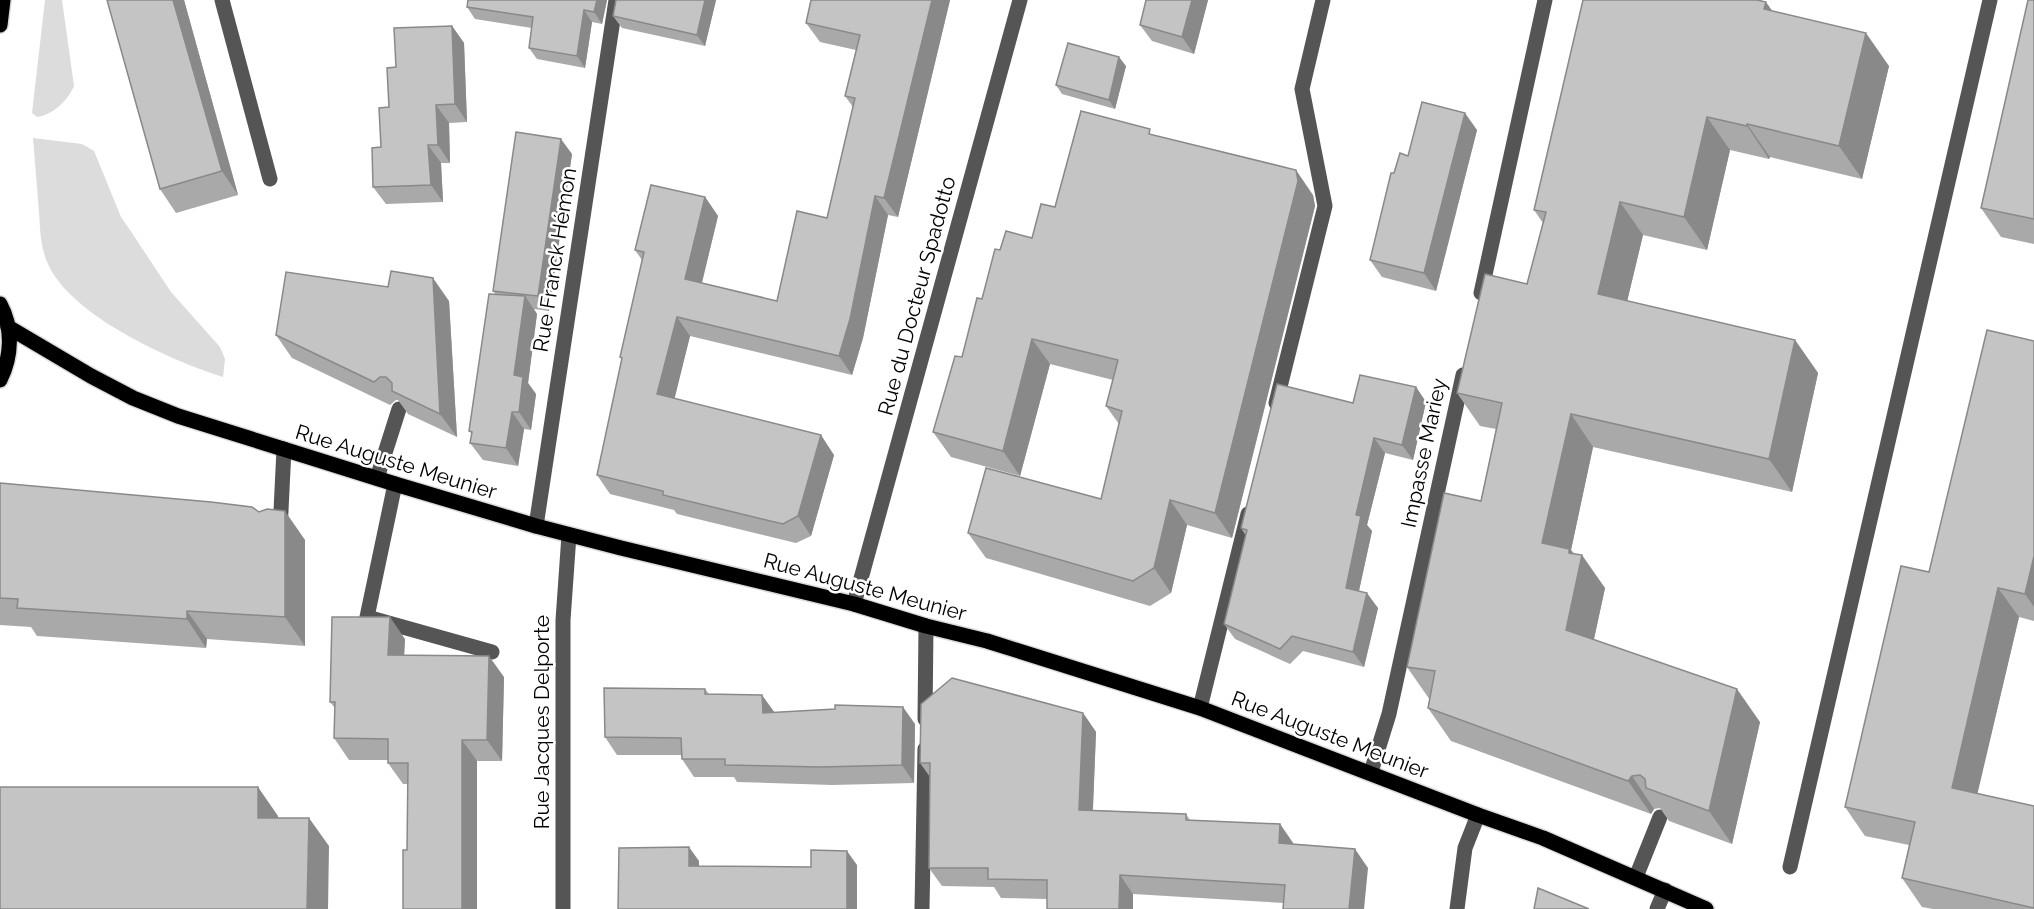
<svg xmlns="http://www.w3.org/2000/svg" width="2034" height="909" font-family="Raleway,sans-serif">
  <rect width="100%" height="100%" fill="#fff"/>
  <!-- green -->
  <g fill="#dcdcdc">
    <path d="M45,0H62L74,86C68,100 53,115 37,117L32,113Z"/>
    <path d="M33,138L82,144L94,151L121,217L128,227L171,292L220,347L225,359L223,377C170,360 59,312 44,253C40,240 40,225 39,212C37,187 35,163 33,138Z"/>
  </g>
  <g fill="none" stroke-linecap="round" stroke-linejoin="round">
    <!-- major casing -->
    <g stroke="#dbdbdb" stroke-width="18">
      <g id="major">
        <path d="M0,25L3,0"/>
        <path d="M0,304C13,328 12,356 0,380"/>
        <path d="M8,327L91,376L133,398L178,416L395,484L536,526L621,548L854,604L926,626L987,641L1200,708L1478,815L1543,838L1706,909"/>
      </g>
    </g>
    <!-- minor -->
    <g stroke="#555" stroke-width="15">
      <path d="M222,0L270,179"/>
      <path d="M1481,293L1545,0"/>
      <path d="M1276,403L1325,206L1302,89L1323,0"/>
      <path d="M377,478L399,409"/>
      <path d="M395,484L367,617L492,652"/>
      <path d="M536,526L616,0"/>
      <path d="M280,531L284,449"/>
      <path d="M854,604L1020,0"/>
      <path d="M1200,708L1248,514"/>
      <path d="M925,719L926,626"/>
      <path d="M1371,772L1389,714L1463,375"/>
      <path d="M1790,867L1990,0"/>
      <path d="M1636,877L1660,817"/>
      <path d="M563,909V620L569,535"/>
      <path d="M922,909L925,749"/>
      <path d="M1457,909L1465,848L1478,815"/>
      <path d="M1657,909L1665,890"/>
    </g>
    <!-- major -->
    <use href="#major" stroke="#000" stroke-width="15"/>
  </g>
  <!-- wall -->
  <g fill="#a9a9a9">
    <path d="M107,0H184L238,195L176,213L160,189Z"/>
    <path d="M468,0H607L602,24L592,22L585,68L537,59L529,48L532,28L475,19L467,7Z"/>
    <path d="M716,0L705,46L622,28L613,16Z"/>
    <path d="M811,0H950L898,217L888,215L863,338L852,375L690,336L674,399L834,455L811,536L796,543L677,514L674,510L610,494L597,475L622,360L620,357L642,260L635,250L705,197L718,216L702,283L777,301L827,218L853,107L845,96L856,50L820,42L806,23Z"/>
    <path d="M1208,0L1194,54L1152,41L1140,25Z"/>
    <path d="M2034,0V244L2001,237L1981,208Z"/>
    <path d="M1772,11L1889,66L1862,179L1770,157L1769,159L1730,150L1707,250L1643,235L1627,301L1795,340L1818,373L1792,492L1593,447L1571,550L1605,588L1594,639L1760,722L1732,844L1669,821L1660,808L1654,809L1651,814L1451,741L1428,708L1430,700L1407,667L1481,501L1496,429L1480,426L1457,393L1527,284L1543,223L1534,210Z"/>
    <path d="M452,26L464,43L467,122L449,123L450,163H441L443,202L386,204L373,187L396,67Z"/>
    <path d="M1126,66L1115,109L1062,94L1056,85Z"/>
    <path d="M1477,130L1436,291L1382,277L1370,260L1394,173L1408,156Z"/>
    <path d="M1154,136L1313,195L1315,206L1232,538L1187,525L1171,593L1150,606L986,558L968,533L1101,499L1119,424L1106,406L1113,380L1050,364L1020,476L951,457L933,432L962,357L982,299L1000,250L1032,238L1055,207Z"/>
    <path d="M572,154L549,311L534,309L537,314L528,383L536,394L531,430L524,429L518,466L483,460L470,443L472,434L469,431L496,295L493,291Z"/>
    <path d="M449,301L457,437L408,414L398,400H396L390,405L292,358L276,335Z"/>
    <path d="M2034,341V621L2019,617L1977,793L2034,806V909H1933L1922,907L1902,878L1909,845L1865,836L1845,807L1929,572Z"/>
    <path d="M1416,387L1426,402L1413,460L1385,453L1367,525L1372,531L1359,591L1378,608L1364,667L1303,651L1290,664L1235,639L1224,624L1246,536L1241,528L1353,403Z"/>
    <path d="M0,483L259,512L305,540V646L207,639L206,648L81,639L37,636L31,627L0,625Z"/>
    <path d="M405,639L404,655L504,677L502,761H477L407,850L408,784H403L388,763V760H349L334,738L335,708L330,702Z"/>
    <path d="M705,689L709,694L774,712L915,724L914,783L832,785L737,782L734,777H694L682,759V755H617L605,737Z"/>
    <path d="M1083,713L1096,732L1093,810L1186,814L1190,820L1280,824L1293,843V844L1368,868L1284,903L1133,894V909H1047V899L1001,898L994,887L942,886L929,868L930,777L920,763Z"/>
  </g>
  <!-- shaded-wall -->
  <g fill="#898989">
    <path d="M173,0H184L238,195L222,171Z"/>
    <path d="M597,0H607L602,24L594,12Z"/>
    <path d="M705,0H716L705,46L697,35Z"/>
    <path d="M932,0H950L898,217L884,198Z"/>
    <path d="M1192,0H1208L1194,54L1182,37Z"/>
    <path d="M1766,2L1789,35L1764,9Z"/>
    <path d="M584,10L592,22L585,68L577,56Z"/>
    <path d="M452,26L464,43L467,122L455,104Z"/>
    <path d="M1866,33L1889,66L1862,179L1839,146Z"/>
    <path d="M1119,57L1126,66L1115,109L1109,100Z"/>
    <path d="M436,105L449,123L450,163L438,145Z"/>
    <path d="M1465,113L1477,130L1436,291L1424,273Z"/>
    <path d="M1707,117L1730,150L1707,250L1684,217Z"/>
    <path d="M1747,124L1770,157L1769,159L1747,126Z"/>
    <path d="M561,139L572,154L549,311L538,296Z"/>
    <path d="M428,145L441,163L443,202L431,185Z"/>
    <path d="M1296,170L1313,195L1315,206L1232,538L1215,513Z"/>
    <path d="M875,196L888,215L863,338L852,375L839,356Z"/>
    <path d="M705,197L718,216L698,298L685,279Z"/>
    <path d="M1620,202L1643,235L1621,327L1598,294Z"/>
    <path d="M433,278L449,301L457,437L440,414Z"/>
    <path d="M525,296L537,314L528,383L536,394L531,430L519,412L514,375Z"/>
    <path d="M677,317L690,336L671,413L657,394Z"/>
    <path d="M1032,339L1050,364L1020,476L1003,451Z"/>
    <path d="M1795,340L1818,373L1792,492L1769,459Z"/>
    <path d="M1416,387L1426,402L1413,460L1402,445Z"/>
    <path d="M512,412L524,429L518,466L506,448Z"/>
    <path d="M1571,414L1593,447L1571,550L1580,564L1582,555L1605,588L1589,662L1566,630L1542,543Z"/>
    <path d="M821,435L834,455L811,536L798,516Z"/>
    <path d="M1374,438L1385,453L1367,525L1372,531L1356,604L1346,588L1356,515Z"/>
    <path d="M1170,500L1187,525L1171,593L1154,568Z"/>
    <path d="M285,511L305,540V646L285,617Z"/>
    <path d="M2034,556V607L2025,594Z"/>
    <path d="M1998,588L2019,617L1972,817L1952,788Z"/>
    <path d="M1367,593L1378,608L1364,667L1353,652Z"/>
    <path d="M187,611L207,639L206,648L187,619Z"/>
    <path d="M390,617L405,639L403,676L388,655Z"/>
    <path d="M489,656L504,677L502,761L487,740Z"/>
    <path d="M1737,689L1760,722L1732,844L1709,811Z"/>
    <path d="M762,695L775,713H763Z"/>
    <path d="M903,707L915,724L914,783L902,765Z"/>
    <path d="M1083,713L1096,732L1092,828L1079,810Z"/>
    <path d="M462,740L477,761V909H462Z"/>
    <path d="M1632,776L1654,809L1651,814L1628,781Z"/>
    <path d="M258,787L278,816V846L258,818Z"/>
    <path d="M309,818L329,846L328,909H307Z"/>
    <path d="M1280,824L1293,843L1292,862L1279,843Z"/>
    <path d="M689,847L699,861V881L689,866Z"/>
    <path d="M1355,849L1368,868L1364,909H1349Z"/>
    <path d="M847,851L857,865V909H847Z"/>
    <path d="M1120,875L1133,894V909H1119Z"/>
  </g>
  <!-- building -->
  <g fill="#c4c4c4" stroke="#898989" stroke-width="1.5">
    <path d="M107,0H173L222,171L160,189Z"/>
    <path d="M468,0H597L594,12L584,10L577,56L529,48L533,17L467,7Z"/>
    <path d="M616,0H705L697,35L613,16Z"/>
    <path d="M811,0H932L884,198L875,196L850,319L839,356L677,317L657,394L821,435L798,516L783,524L663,495V491L597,475L622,358L620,357L644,252L635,250L651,185L705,197L685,279L777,301L797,211L827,218L855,98L845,96L860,35L806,23Z"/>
    <path d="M1146,0H1192L1182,37L1140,25Z"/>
    <path d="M1583,0H1757L1766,2L1764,9L1866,33L1839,146L1747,124V126L1707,117L1684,217L1620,202L1598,294L1795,340L1769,459L1571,414L1542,543L1569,549V553L1582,555L1566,630L1737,689L1709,811L1646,788L1645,779L1640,775L1632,776L1628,781L1428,708L1435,671L1407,667L1444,493L1481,501L1502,403L1457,393L1485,274L1527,284L1546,212L1534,210Z"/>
    <path d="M2028,0H2034V219L1981,208Z"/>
    <path d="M452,26L455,104L436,105L438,145H428L431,185L373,187L372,148L381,147L379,108L389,107L387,68L396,67L394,28Z"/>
    <path d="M1068,43L1119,57L1109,100L1056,85Z"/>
    <path d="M1422,102L1465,113L1424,273L1370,260L1391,173H1394L1400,153L1408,156Z"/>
    <path d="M1081,111L1150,129L1149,134L1296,170L1298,181L1215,513L1170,500L1154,568L1133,581L968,533L986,468L1101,499L1122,411L1106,406L1118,360L1032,339L1003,451L933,432L955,356L962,357L977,298L982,299L995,249L1000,250L1006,231L1032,238L1041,204L1055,207Z"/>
    <path d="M516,132L561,139L538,296L493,291Z"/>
    <path d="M391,271L433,278L440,414L392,391V383L386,377H380L374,382L276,335L286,272L388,287Z"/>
    <path d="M489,294L525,296L514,375L523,377L519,412H512L506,448L470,443L472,432L469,431Z"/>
    <path d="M1987,330L2034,341V556L2025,594L1998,588L1952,788L2034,806V908L1902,878L1915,822L1845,807L1901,566L1929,572Z"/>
    <path d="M1360,375L1416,387L1402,445L1374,438L1356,515L1361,516L1346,588L1367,593L1353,652L1292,636L1280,649L1224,624L1247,530L1241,528L1277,384L1353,403Z"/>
    <path d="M0,483L211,502L252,507L259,512L267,509L285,511V617L187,611V619L17,608L18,599L0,598Z"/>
    <path d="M332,617H390L388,655L489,656L487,740H462V909H403V850H407L408,763H388V739L334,738L335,702H330Z"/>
    <path d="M952,678L1083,713L1079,810L1186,814V820L1280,824L1279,843L1355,849L1349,909H1283L1285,885L1120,875L1119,909H1047V880L988,879V868H929L930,763H920L921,704Z"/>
    <path d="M604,688L705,689V694L762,695L763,713L835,709V705L903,707L902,765L820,767L725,765V759H682L681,738L605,737Z"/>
    <path d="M0,787H258V818H309L307,909H0Z"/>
    <path d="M689,847V866L811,867V850L847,851V909H618L619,848Z"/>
    <path d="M1538,888L1589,909H1534Z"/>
  </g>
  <g text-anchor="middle" stroke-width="5" stroke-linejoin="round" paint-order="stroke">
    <!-- street labels -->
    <g font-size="21" fill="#000" stroke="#fff">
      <text transform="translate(555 260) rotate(-81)" y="7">Rue Franck Hémon</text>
      <text transform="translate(917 296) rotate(-75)" y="7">Rue du Docteur Spadotto</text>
      <text transform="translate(1424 453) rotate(-78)" y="7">Impasse Mariey</text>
      <text transform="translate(396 462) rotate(17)" y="7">Rue Auguste Meunier</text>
      <text transform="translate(865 587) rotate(15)" y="7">Rue Auguste Meunier</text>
      <text transform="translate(542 722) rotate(-90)" y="7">Rue Jacques Delporte</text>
      <text transform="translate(1330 735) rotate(21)" y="7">Rue Auguste Meunier</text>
    </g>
  </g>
</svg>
